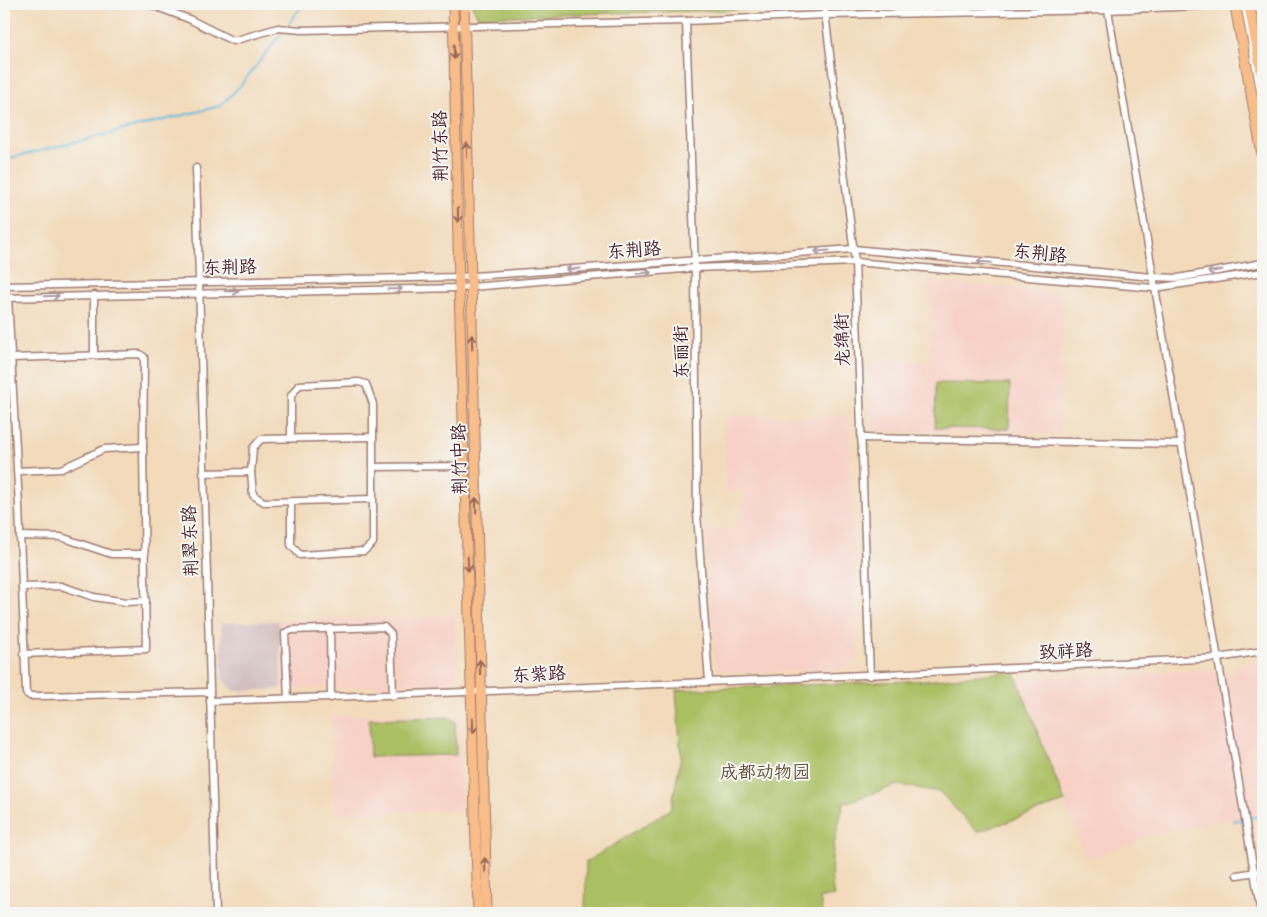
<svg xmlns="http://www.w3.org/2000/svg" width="1267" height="917" font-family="Caveat,'LXGW WenKai TC',sans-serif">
  <rect width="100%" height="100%" fill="#f6f6f2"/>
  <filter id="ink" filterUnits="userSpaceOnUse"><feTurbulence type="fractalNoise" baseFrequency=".02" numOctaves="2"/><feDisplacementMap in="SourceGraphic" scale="10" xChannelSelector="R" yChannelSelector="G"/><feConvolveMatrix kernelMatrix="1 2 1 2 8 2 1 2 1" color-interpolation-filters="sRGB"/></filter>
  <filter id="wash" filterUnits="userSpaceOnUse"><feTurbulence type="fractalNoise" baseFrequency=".0096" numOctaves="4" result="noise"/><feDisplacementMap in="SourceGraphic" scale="20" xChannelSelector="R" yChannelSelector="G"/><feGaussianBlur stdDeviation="1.12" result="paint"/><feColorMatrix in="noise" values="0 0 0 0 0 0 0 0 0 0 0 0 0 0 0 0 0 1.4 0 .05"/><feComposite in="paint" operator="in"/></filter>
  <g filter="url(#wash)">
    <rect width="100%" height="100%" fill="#f2daba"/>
    <!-- built -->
    <g fill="#f7d1c6">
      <path d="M930,282L1063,292L1059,434L875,431L871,427L869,368L871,361L931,360Z"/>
      <path d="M849,415L857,658L845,669L725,673L715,663L705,530L740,528L745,491L724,492L726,417Z"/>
      <path d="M1263,416V475L1259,476L1249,419Z"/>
      <path d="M454,616L456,685L281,689L279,621Z"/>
      <path d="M1263,661V814L1165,832L1140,838L1136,842L1087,858L1017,679L1208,669L1219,676L1232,673L1237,665Z"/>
      <path d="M332,715H449L459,719L461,810L334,814Z"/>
    </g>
    <!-- industrial -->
    <path fill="#d2bfbf" d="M279,621L281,689L233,691L222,679L221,623Z"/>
    <!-- green -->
    <g fill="#abbf63" stroke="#7a6f47">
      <path d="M471,4H804L799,8L478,17Z"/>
      <path d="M829,4H992L841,10Z"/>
      <path d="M936,383L1010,384L1009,429L935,428Z"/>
      <path d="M1014,671L1065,802L977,832L940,792L898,785L844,803C836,835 827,863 834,896L820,898L823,913H585L586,862L671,809L681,756L676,690L933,680Z"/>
      <path d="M448,717L455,721L456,755L370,757L369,719Z"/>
    </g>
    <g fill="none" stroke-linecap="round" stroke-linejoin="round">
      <!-- stream -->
      <g stroke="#5eb8dc" stroke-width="2">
        <path d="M287,26L303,4"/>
        <path d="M4,158L7,159L220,106L241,85L284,30"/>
        <path d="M1248,818L1263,816"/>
        <path d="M1233,821L1243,819"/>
      </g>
    </g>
  </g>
  <g filter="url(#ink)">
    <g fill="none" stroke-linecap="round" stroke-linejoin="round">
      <!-- minor casing -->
      <g stroke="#9e7c72" stroke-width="9">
        <g id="minor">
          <path d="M149,4L189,19L233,41L278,28L302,30L686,21L825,15L1108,10L1242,4"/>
          <path d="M824,4L855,262L870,676"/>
          <path d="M1242,4L1263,120"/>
          <path d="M1108,10L1261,913"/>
          <path d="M686,21L695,268L697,513L709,682"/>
          <path d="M196,168L216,913"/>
          <path d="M4,286L459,277L853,249L1152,277L1178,278L1263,263"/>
          <path d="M94,295V355"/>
          <path d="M8,297L19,506L26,693L30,696H41L209,692"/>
          <path d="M4,298L459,288L695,268L855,262L1154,288L1263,272"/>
          <path d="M11,358L140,354L144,357V365L143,447L146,649L23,654"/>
          <path d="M861,438L1181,444"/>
          <path d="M373,467L465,466"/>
          <path d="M17,471L61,469L104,449L143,447"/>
          <path d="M203,473L251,472"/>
          <path d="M372,499L264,502L253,495L251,472L253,448L261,439L373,437"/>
          <path d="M291,502V545L300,555L364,551L373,543V404L366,384L359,382L299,385L291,396V438"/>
          <path d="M20,536L61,537L111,554H145"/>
          <path d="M22,587L61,586L94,597L126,602L146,601"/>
          <path d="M330,628L331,698"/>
          <path d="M288,698L285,633L292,630L384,627L391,634L393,696"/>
          <path d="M210,701C546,690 882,675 1218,658L1263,651"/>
          <path d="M1237,875L1263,871"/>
        </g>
      </g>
      <!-- major casing -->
      <g stroke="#9e7c72" stroke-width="11">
        <g id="major">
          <path d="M453,4L459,288L478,913"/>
          <path d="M464,4L487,913"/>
        </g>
      </g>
      <!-- highway casing -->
      <g stroke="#9e7c72" stroke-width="12">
        <path id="highway" d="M1249,4L1263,80"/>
      </g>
      <!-- minor -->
      <use href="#minor" stroke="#fff" stroke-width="6"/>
      <!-- major -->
      <use href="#major" stroke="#f8bd89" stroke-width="9"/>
      <!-- highway -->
      <use href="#highway" stroke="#f8bd89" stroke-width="10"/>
      <!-- highway-bridge casing -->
      <g stroke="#9e7c72" stroke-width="12" stroke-linecap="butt">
        <path id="highway-bridge" d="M1235,4L1263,157"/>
      </g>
      <!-- highway-bridge -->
      <use href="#highway-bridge" stroke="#f8bd89" stroke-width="10"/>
    </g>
    <!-- one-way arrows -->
    <defs><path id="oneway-shaft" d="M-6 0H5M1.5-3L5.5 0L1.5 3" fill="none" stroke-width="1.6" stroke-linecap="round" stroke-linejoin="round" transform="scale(1.25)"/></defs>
    <g stroke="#986655">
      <use href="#oneway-shaft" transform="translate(454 52) rotate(88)"/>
      <use href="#oneway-shaft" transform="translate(467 150) rotate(-91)"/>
      <use href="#oneway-shaft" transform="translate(458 215) rotate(89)"/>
      <use href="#oneway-shaft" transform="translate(472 342) rotate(-91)"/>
      <use href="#oneway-shaft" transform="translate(476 505) rotate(-91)"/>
      <use href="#oneway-shaft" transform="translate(468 564) rotate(88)"/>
      <use href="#oneway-shaft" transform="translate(480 667) rotate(-91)"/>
      <use href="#oneway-shaft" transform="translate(473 726) rotate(88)"/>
      <use href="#oneway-shaft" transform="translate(485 865) rotate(-92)"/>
    </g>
    <g stroke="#ae9aa0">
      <use href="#oneway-shaft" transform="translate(822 251) rotate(176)"/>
      <use href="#oneway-shaft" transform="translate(984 262) rotate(-174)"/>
      <use href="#oneway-shaft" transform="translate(573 269) rotate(176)"/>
      <use href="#oneway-shaft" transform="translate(1215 271) rotate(170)"/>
      <use href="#oneway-shaft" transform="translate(644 273) rotate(-5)"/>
      <use href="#oneway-shaft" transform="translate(395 289) rotate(-1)"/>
      <use href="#oneway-shaft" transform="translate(232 291) rotate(-1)"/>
      <use href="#oneway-shaft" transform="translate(52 296) rotate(-2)"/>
    </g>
  </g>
  <g text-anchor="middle" stroke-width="4" stroke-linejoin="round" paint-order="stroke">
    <!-- street labels -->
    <g font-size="18" fill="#4a1f2b" stroke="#f6f6f2">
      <text transform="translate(440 146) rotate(-91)" y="6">荆竹东路</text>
      <text transform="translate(634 250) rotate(-4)" y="6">东荆路</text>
      <text transform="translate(1040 253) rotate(6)" y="6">东荆路</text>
      <text transform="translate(230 267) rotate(-1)" y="6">东荆路</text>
      <text transform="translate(842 340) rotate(-92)" y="6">龙绵街</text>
      <text transform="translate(681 352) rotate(-91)" y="6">东丽街</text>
      <text transform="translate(459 459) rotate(-91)" y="6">荆竹中路</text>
      <text transform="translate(190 541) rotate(-92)" y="6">荆翠东路</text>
      <text transform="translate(1066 651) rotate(-3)" y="6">致祥路</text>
      <text transform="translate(539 674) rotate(-3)" y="6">东紫路</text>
    </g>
    <!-- park labels -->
    <g font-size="18" fill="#674f3c" stroke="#f6f6f2">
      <text x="765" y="778">成都动物园</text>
    </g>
  </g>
  <!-- margin -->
  <rect width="1267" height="917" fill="none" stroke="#f6f6f2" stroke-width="20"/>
</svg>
